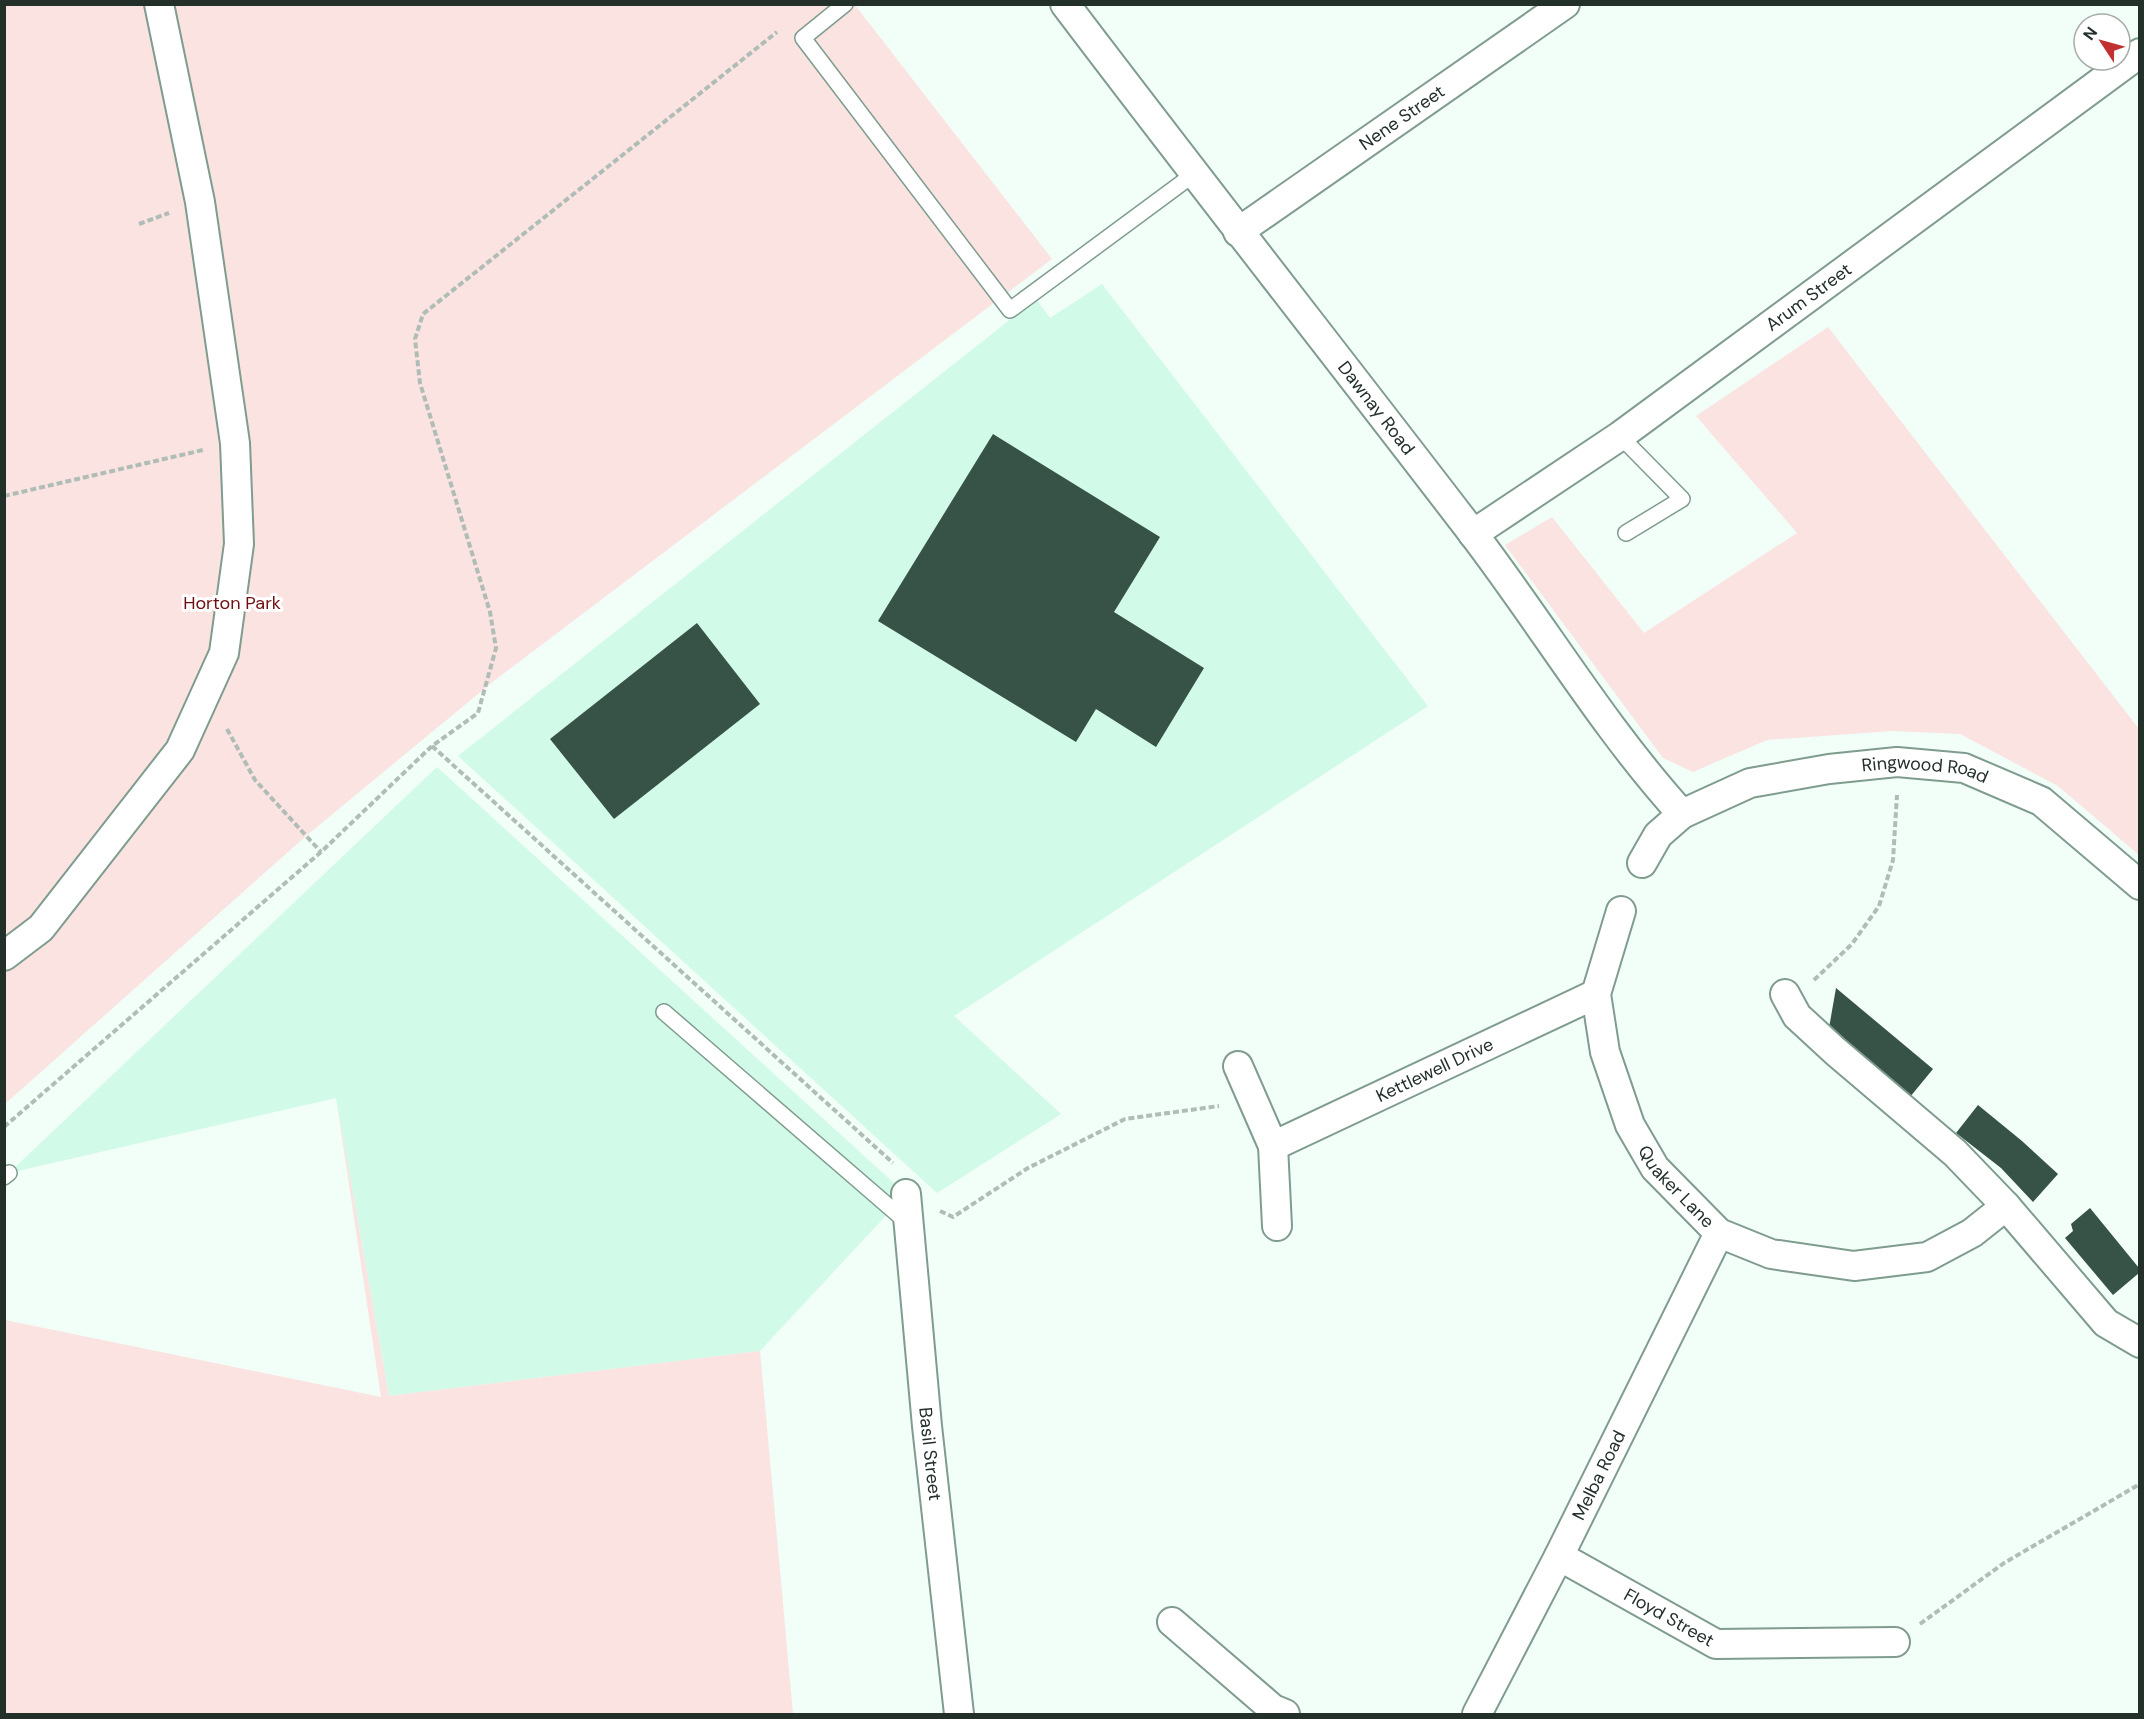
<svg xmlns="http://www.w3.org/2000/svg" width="2144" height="1719" font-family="'DM Sans',sans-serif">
  <rect width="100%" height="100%" fill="#f2fef8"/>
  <!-- built -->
  <g fill="#d2fae8">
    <path d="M1102,284L1428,706L954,1016L1061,1114L937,1193L458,756L1036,299L1050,318Z"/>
    <path d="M437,767L906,1194L760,1351L389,1396L336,1098L9,1173Z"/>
  </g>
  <!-- green -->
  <g fill="#fae3e0">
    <path d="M5,5H855L1052,259L495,680L306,836L5,1104Z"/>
    <path d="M1828,327L2139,729V855L2058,786L1960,734L1892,731L1767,740L1693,772L1663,758L1505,545L1552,517L1644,633L1797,533L1696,416Z"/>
    <path d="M336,1098L389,1396L760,1351L793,1714H5V1320L381,1397Z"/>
  </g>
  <!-- building -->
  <g fill="#375246">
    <path d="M993,434L1160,537L1114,612L1204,668L1156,747L1096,709L1076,742L878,621Z"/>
    <path d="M697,623L760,704L614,819L550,739Z"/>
    <path d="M1836,988L1933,1069L1910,1097L1829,1028Z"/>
    <path d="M1978,1105L2022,1141L2058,1174L2033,1202L2001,1168L1956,1133Z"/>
    <path d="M2090,1208L2139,1268V1273L2113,1295L2065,1238L2073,1231L2071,1224Z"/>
  </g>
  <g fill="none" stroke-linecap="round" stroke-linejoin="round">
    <!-- lane casing -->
    <g stroke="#7f9c8e" stroke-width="18">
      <g id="lane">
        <path d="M845,4L803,38L1010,310L1194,174"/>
        <path d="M1620,436L1682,499L1626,533"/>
        <path d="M664,1012L909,1224"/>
        <path d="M4,1177L9,1173"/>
      </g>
    </g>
    <!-- street casing -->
    <g stroke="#7f9c8e" stroke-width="32">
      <g id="street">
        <path id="s1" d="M1065,4C1199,181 1336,355 1471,531C1543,625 1603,727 1682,814"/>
        <path id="s2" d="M1238,232L1565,4"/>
        <path id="s3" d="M1473,534L1620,436L2140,53"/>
        <path id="s4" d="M1642,863L1658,835L1682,814L1750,783L1829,769L1897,762L1964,768L2041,801L2140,885"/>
        <path id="s5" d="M1621,911L1596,994L1605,1052L1630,1125L1655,1168L1719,1233L1771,1254L1854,1266L1927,1257L1972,1233L2006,1206L2106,1323L2140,1343"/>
        <path d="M4,956L41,928L180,750L224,653L239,544L235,443L200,202L159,4"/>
        <path d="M1785,994L1797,1016L1835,1051L1955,1153L2006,1206"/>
        <path id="s6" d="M1238,1066L1273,1146L1596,994"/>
        <path d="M1273,1146L1277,1226"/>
        <path id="s7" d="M906,1194L927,1426L959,1714"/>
        <path id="s8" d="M1559,1556L1716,1644L1895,1642"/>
        <path d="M1172,1622L1273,1709L1285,1714"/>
        <path id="s9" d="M1477,1714L1559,1556L1719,1233"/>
      </g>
    </g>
    <!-- path -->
    <g stroke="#b0bcb6" stroke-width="4" stroke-dasharray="6 3" stroke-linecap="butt">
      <path d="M139,224L169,213"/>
      <path d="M4,496L203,450"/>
      <path d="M227,729L255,780L321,852"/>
      <path d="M432,746L893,1163"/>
      <path d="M1814,980L1852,944L1879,906L1893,860L1897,795"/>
      <path d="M4,1127L321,852L432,746L478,713L496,648L490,612L420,383L415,339L423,314L777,32"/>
      <path d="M940,1211L953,1217L1028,1168L1125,1119L1219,1106"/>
      <path d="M1920,1624L2004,1563L2140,1484"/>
    </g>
    <!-- lane -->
    <use href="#lane" stroke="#fff" stroke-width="15"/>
    <!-- street -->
    <use href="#street" stroke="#fff" stroke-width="28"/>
  </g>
  <g text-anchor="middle" stroke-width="6" stroke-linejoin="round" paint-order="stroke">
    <!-- street labels -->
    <g font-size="18" fill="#232f29" stroke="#fff">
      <text dy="6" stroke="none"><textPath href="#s2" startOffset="200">Nene Street</textPath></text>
      <text dy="6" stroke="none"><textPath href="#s3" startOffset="411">Arum Street</textPath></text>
      <text dy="6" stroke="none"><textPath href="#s1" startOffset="510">Dawnay Road</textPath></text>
      <text dy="6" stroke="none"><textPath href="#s4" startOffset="316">Ringwood Road</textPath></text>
      <text dy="6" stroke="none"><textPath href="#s6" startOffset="266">Kettlewell Drive</textPath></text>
      <text dy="6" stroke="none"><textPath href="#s5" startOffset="300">Quaker Lane</textPath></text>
      <text dy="6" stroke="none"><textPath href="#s7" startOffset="261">Basil Street</textPath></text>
      <text dy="6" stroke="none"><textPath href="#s9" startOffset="268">Melba Road</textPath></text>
      <text dy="6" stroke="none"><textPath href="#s8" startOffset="126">Floyd Street</textPath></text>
    </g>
    <!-- park labels -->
    <g font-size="18" fill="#6f0d10" stroke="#fff">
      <text x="232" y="609">Horton Park</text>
    </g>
  </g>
  <!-- border -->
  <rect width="2144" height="1719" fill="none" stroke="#232f29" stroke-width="12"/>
  <!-- north arrow -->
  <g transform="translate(2102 42) rotate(306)"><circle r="28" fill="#ffffff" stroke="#a7aca9" stroke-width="1.5"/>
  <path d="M0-4.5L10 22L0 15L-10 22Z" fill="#c0312f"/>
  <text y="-9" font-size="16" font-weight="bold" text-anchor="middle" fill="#232f29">N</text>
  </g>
</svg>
